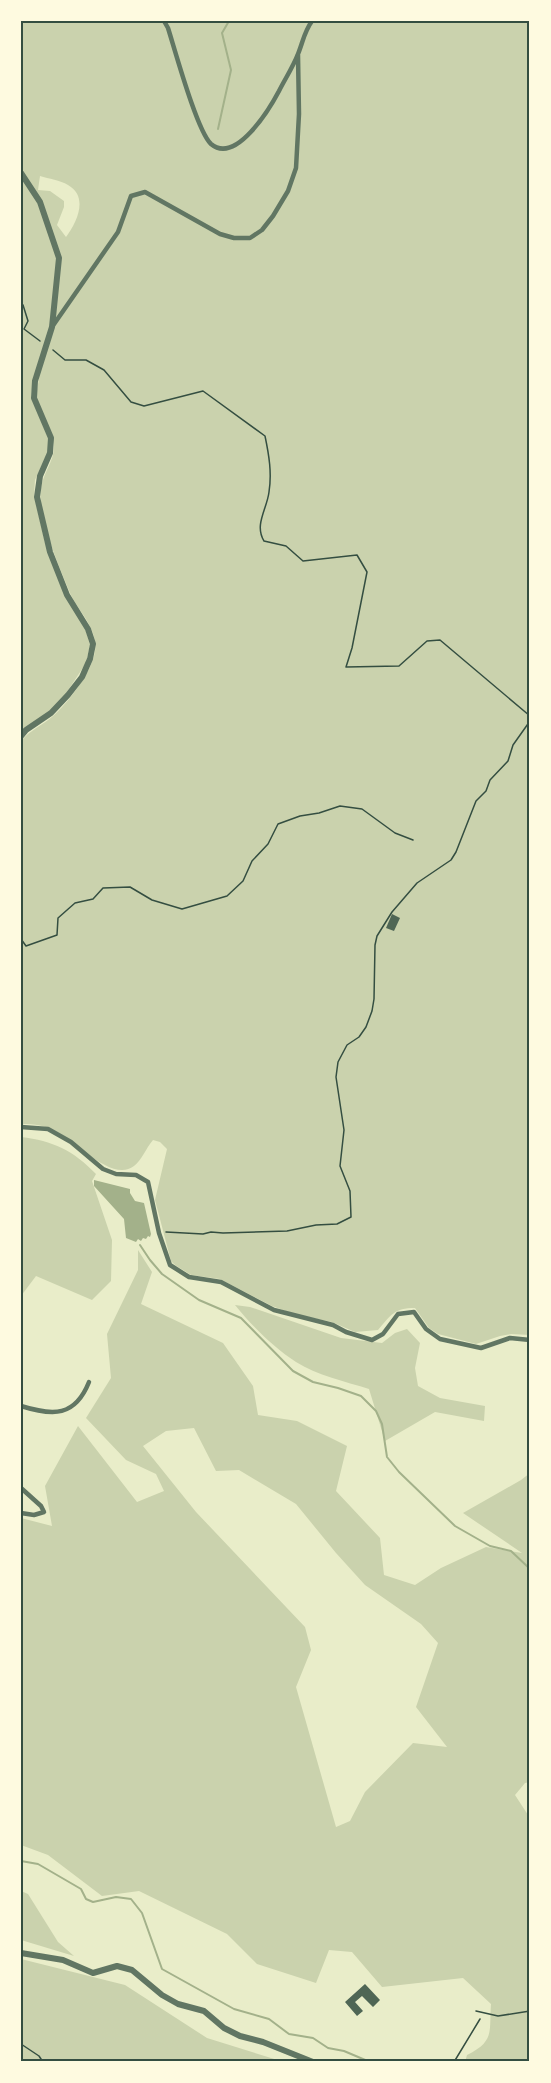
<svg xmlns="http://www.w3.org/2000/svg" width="551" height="2083" font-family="Manrope,sans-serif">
  <rect width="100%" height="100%" fill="#e9edc9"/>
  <!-- green -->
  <g fill="#cad2ad" fill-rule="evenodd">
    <path d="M21,21H530V1335L511,1334L500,1336L476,1344L438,1334L429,1328L415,1308C394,1308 391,1315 378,1330L355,1332L332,1322L294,1314L272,1306L220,1279L191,1275L175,1265L171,1261L155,1200L167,1149L160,1142L153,1140C146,1148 142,1160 134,1166C112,1183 76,1141 57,1132C45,1125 35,1124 21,1124V741C30,730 43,725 53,716C68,703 89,675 94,656C101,631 79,613 70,593C59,566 37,517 41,488C43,473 55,460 54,445C53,428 39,414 37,397C36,392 38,385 39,379L34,375L31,396L49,441L48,451L35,480L34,495L45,543L85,628L90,645L86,663L65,695L51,711L21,732ZM40,176C49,179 60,180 68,185C89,197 77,222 66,237L57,225L64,207V201L50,191L38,190Z"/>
    <path d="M21,1137C53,1141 73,1150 96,1174L92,1181L112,1240L111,1281L92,1300L36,1276L21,1296Z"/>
    <path d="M138,1250L152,1272L141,1304L223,1343L253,1386L258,1415L297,1421L347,1446L336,1491L380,1538L384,1575L415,1585L441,1568L486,1547L522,1553L463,1513L521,1480L530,1473V1782L525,1783L515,1795L530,1818V2062H465L467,2055C495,2041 489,2032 491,2004L463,1978L382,1987L352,1952L329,1950L316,1983L257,1964L227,1934L139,1891L102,1896L48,1855L21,1845V1518L52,1526L45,1486L78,1426L137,1502L164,1491L156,1474L126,1460L86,1418L111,1378L107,1334L138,1270ZM194,1428L216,1471L239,1470L296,1504L336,1553L365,1585L421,1624L438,1643L416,1707L447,1747L413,1743L365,1792L350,1821L336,1827L296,1687L311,1650L305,1627L196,1512L143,1446L166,1431Z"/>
    <path d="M235,1305L250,1307L341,1338L382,1343L395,1333L407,1329L420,1343L415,1368L418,1386L440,1398L485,1406L484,1421L435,1412L385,1441L369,1389C347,1382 316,1375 296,1362C274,1348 251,1325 235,1305Z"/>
    <path d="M21,1891L28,1894L58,1942L74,1956L21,1940Z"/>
    <path d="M21,1959L125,1985L207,2038L284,2062H21Z"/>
  </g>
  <!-- water -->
  <path fill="#a3b18a" d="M94,1180L130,1189V1193L135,1201L144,1203L151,1234L150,1237L148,1236L146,1239L143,1238L141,1241L138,1239L136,1242L126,1238L124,1219L94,1186Z"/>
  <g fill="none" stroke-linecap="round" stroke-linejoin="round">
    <!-- stream -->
    <g stroke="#a3b18a" stroke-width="2">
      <path d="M218,129L231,70L222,33L229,21"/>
      <path d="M140,1245L150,1260L162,1274L199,1300L241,1318L293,1371L313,1382L338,1388L361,1396L376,1411L382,1424L387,1457L399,1472L455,1526L490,1546L511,1551L530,1569"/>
      <path d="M21,1861L38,1864L81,1889L86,1899L93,1902L116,1897L131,1899L142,1913L162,1969L234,2009L269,2019L289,2034L313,2038L328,2048L344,2051L370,2062"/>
    </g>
  </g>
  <!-- building -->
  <g fill="#4f6655">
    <path d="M392,914L400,918L394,931L386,928Z"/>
    <path d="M365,1984L380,2000L373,2007L362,1996L355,2002L363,2011L357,2016L345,2002Z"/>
  </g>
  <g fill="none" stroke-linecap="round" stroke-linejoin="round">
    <!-- path -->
    <g stroke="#344e41" stroke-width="1.5">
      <path d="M21,304L23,305L28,321L24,329L40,341"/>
      <path d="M53,350L65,360H86L104,370L131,402L144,406L203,391L265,436C269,455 272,473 269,492C267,509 254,525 264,541L286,546L303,561L357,555L367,572L352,648L346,667L399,666L427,641L440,640L530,716"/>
      <path d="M21,939L26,946L57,935L58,918L75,903L93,899L103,888L130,887L152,900L182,909L227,896L243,881L252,861L268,844L278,824L300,816L319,813L340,806L362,809L395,833L413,840"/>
      <path d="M166,1232L203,1234L211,1232L223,1233L287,1231L316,1225L337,1224L351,1217L350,1191L340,1166L344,1130L336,1077L338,1062L347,1045L359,1037L366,1027L372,1011L374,999L375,945L377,936L392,912L417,883L451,860L456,852L476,801L486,791L490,780L508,761L513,745L530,721"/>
      <path d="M476,2011L498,2016L530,2011"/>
      <path d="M21,2044L39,2056L43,2062"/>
      <path d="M454,2062L480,2019"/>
    </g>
    <!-- minor -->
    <g stroke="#617663" stroke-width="4.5">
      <path d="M164,21L168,28C175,50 197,131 211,144C236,165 270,108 279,91C285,79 293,67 298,54C303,42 304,32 312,21"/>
      <path d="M52,327L118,232L131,196L145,192L220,234L234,238H250L262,230L273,216L288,191L296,168L299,114L298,55"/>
      <path d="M21,1127L48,1129L71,1142L103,1169L116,1174L136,1175L148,1182L159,1233L170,1265L189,1277L221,1282L274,1310L333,1325L346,1332L372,1340L383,1334L398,1314L414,1312L426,1329L440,1339L481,1348L510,1338L530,1340"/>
      <path d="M21,1406C53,1416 75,1417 89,1382"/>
      <path d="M21,1488L41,1506L44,1512L34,1515L21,1513"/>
    </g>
    <!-- tertiary -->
    <g stroke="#617663" stroke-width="6">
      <path d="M21,173L40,202L59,258L52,327L35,381L34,398L51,438L50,453L40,476L37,497L50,552L67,595L88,629L93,644L90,659L82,677L68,695L51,713L26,730L21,736"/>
      <path d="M21,1953L63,1960L93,1973L117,1966L132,1970L162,1995L178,2004L204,2011L224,2028L240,2036L263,2042L313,2062"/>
    </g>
  </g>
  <!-- border -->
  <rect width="551" height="2083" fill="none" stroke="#fefae0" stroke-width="45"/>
  <rect x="22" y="22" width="506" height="2038" fill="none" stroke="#344e41" stroke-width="2"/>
</svg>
